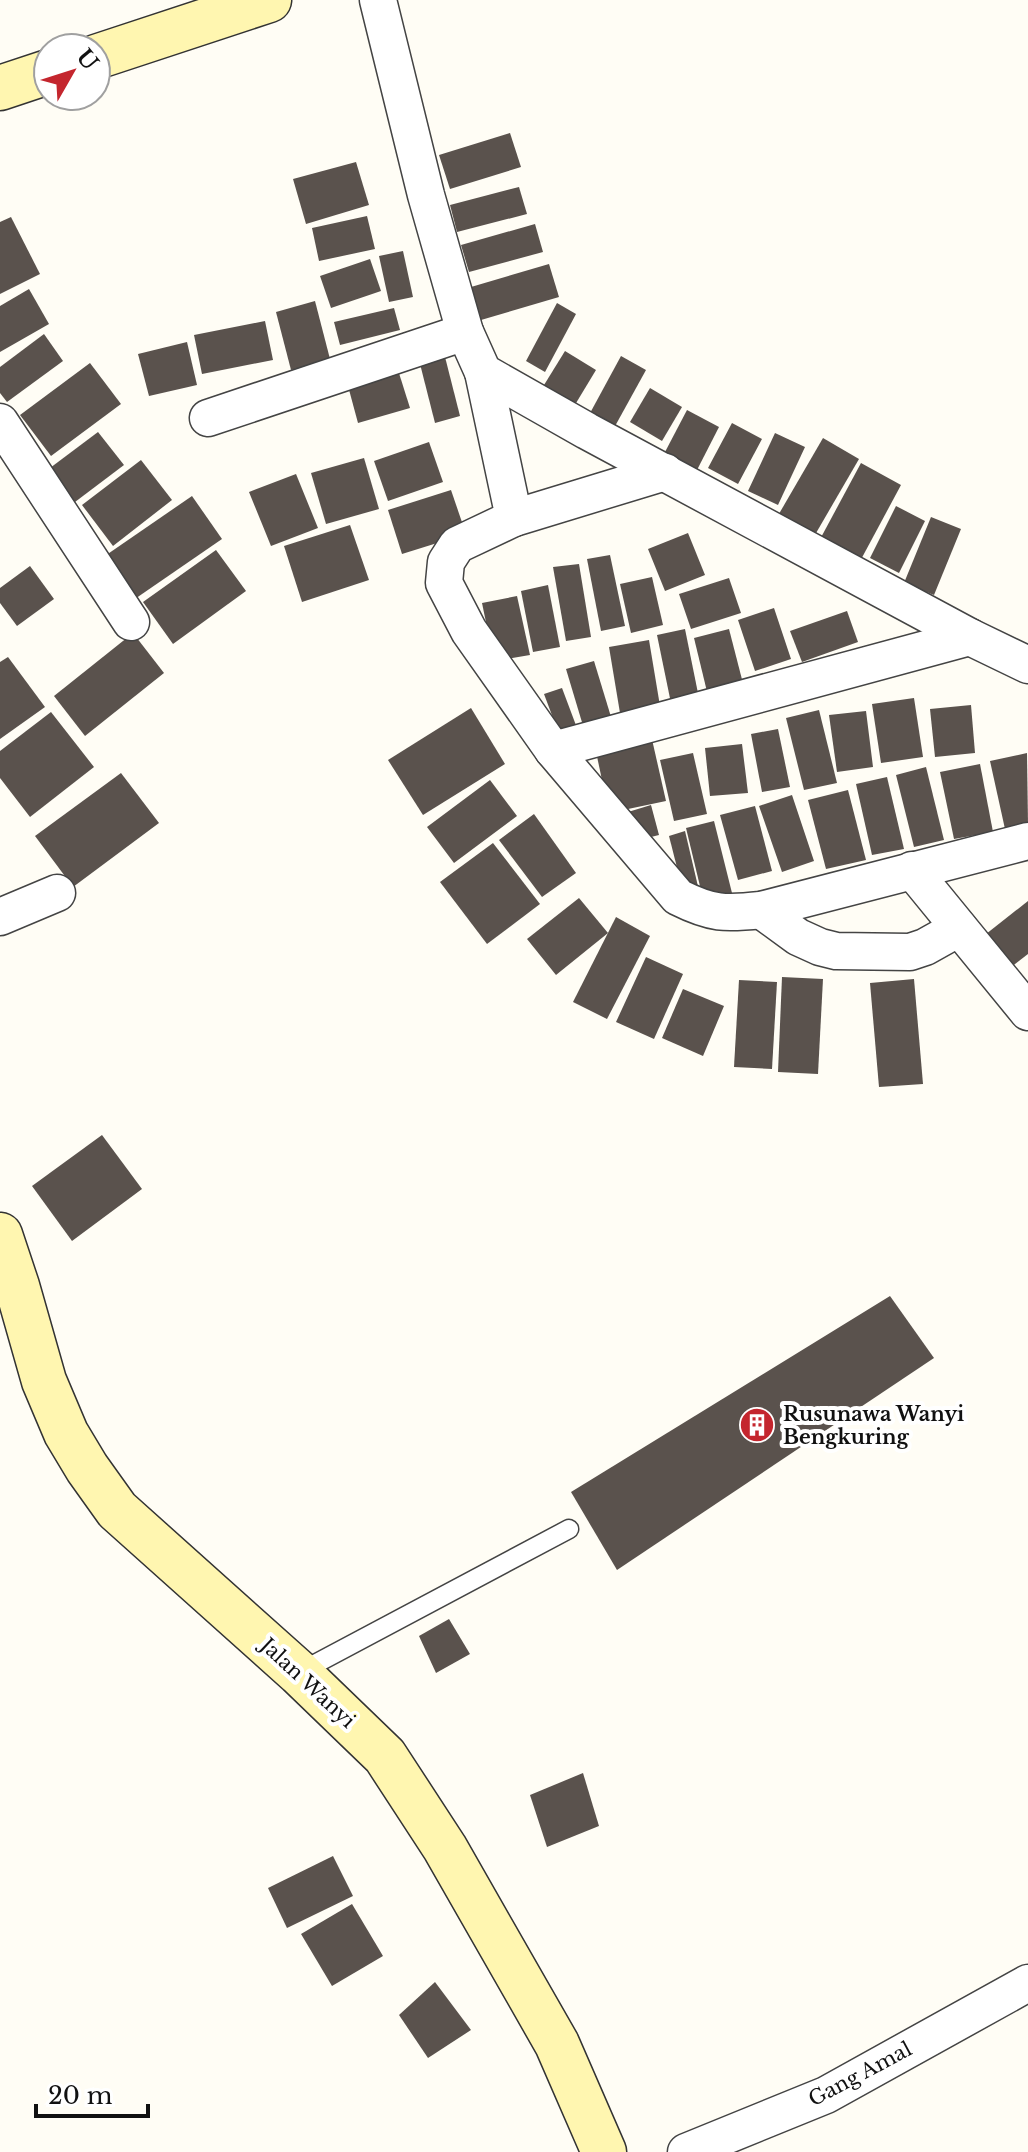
<svg xmlns="http://www.w3.org/2000/svg" width="1028" height="2152" font-family="'Libre Baskerville',serif">
  <rect width="100%" height="100%" fill="#fffdf5"/>
  <!-- building -->
  <g fill="#5a524d">
    <path d="M510,133L521,167L450,189L439,155Z"/>
    <path d="M356,162L369,205L306,224L293,179Z"/>
    <path d="M519,187L527,214L457,232L450,205Z"/>
    <path d="M367,216L375,249L319,261L312,228Z"/>
    <path d="M11,217L40,274L0,294V222Z"/>
    <path d="M535,224L543,252L469,272L461,245Z"/>
    <path d="M403,251L413,297L389,302L379,256Z"/>
    <path d="M370,259L381,291L331,308L320,276Z"/>
    <path d="M549,264L559,297L481,320L471,287Z"/>
    <path d="M29,289L49,324L0,352V306Z"/>
    <path d="M315,301L330,359L291,370L276,312Z"/>
    <path d="M557,303L576,314L545,372L526,361Z"/>
    <path d="M394,308L400,330L340,345L334,322Z"/>
    <path d="M265,321L273,360L202,374L194,335Z"/>
    <path d="M44,334L63,361L7,402L0,393V367Z"/>
    <path d="M187,342L197,385L149,396L138,354Z"/>
    <path d="M565,351L596,370L567,418L536,398Z"/>
    <path d="M444,353L460,416L435,423L419,360Z"/>
    <path d="M621,356L646,370L614,428L589,415Z"/>
    <path d="M90,363L121,404L51,456L20,415Z"/>
    <path d="M398,370L410,408L358,423L348,386Z"/>
    <path d="M650,388L682,407L662,441L630,422Z"/>
    <path d="M687,410L719,427L697,470L665,452Z"/>
    <path d="M732,423L762,439L738,484L708,468Z"/>
    <path d="M98,432L124,465L75,502L50,468Z"/>
    <path d="M775,433L805,447L778,505L748,491Z"/>
    <path d="M823,438L859,459L812,540L776,519Z"/>
    <path d="M429,442L443,482L388,501L374,461Z"/>
    <path d="M364,458L379,509L326,524L311,473Z"/>
    <path d="M141,460L172,500L113,546L82,505Z"/>
    <path d="M861,463L901,485L858,565L818,543Z"/>
    <path d="M296,474L318,528L271,546L249,492Z"/>
    <path d="M451,490L466,534L402,554L388,510Z"/>
    <path d="M192,496L222,539L129,603L99,560Z"/>
    <path d="M896,506L925,521L899,573L870,558Z"/>
    <path d="M931,517L961,529L934,595L904,583Z"/>
    <path d="M350,525L369,580L302,602L284,546Z"/>
    <path d="M688,533L705,575L665,591L648,549Z"/>
    <path d="M216,550L246,591L173,644L143,602Z"/>
    <path d="M610,555L625,626L601,631L587,559Z"/>
    <path d="M579,564L591,637L566,641L553,567Z"/>
    <path d="M30,566L54,599L17,626L0,603V588Z"/>
    <path d="M652,577L663,625L631,633L620,584Z"/>
    <path d="M729,578L741,613L691,629L679,594Z"/>
    <path d="M548,585L560,647L533,652L521,591Z"/>
    <path d="M517,596L530,655L494,661L482,603Z"/>
    <path d="M774,608L791,659L755,671L738,620Z"/>
    <path d="M847,611L858,642L802,662L790,631Z"/>
    <path d="M685,629L701,708L673,713L657,635Z"/>
    <path d="M729,629L746,695L710,704L694,638Z"/>
    <path d="M133,633L164,673L85,736L54,696Z"/>
    <path d="M649,640L660,706L620,713L609,647Z"/>
    <path d="M8,657L45,707L0,739V662Z"/>
    <path d="M594,661L615,730L587,739L566,669Z"/>
    <path d="M562,688L580,736L562,742L544,694Z"/>
    <path d="M914,698L923,757L881,763L872,704Z"/>
    <path d="M971,705L975,753L935,757L930,709Z"/>
    <path d="M471,708L505,764L423,815L388,760Z"/>
    <path d="M819,710L837,783L804,790L786,718Z"/>
    <path d="M866,711L873,767L837,772L829,715Z"/>
    <path d="M51,712L94,767L30,817L0,778V751Z"/>
    <path d="M778,729L790,787L762,792L751,734Z"/>
    <path d="M651,735L666,801L609,813L595,747Z"/>
    <path d="M742,744L748,793L710,796L705,748Z"/>
    <path d="M693,753L707,814L674,821L660,760Z"/>
    <path d="M1027,753L1028,824L1005,829L990,761Z"/>
    <path d="M980,764L993,832L954,839L940,772Z"/>
    <path d="M926,767L944,840L914,847L896,775Z"/>
    <path d="M121,773L159,823L73,887L35,836Z"/>
    <path d="M887,777L904,849L872,855L856,784Z"/>
    <path d="M490,780L517,816L454,863L427,827Z"/>
    <path d="M848,790L866,860L826,869L808,800Z"/>
    <path d="M792,795L814,861L782,872L759,806Z"/>
    <path d="M651,805L659,835L635,841L628,812Z"/>
    <path d="M755,806L772,871L738,880L720,815Z"/>
    <path d="M534,814L576,873L542,897L499,840Z"/>
    <path d="M714,821L734,901L705,907L686,828Z"/>
    <path d="M685,831L700,895L685,899L669,836Z"/>
    <path d="M493,843L540,904L487,944L440,882Z"/>
    <path d="M579,898L608,933L556,975L527,939Z"/>
    <path d="M1028,901V954L1006,971L981,938Z"/>
    <path d="M616,917L650,936L607,1019L573,1002Z"/>
    <path d="M646,957L683,974L654,1039L616,1022Z"/>
    <path d="M782,977L823,979L818,1074L778,1072Z"/>
    <path d="M914,979L923,1084L879,1087L870,983Z"/>
    <path d="M739,980L777,982L772,1069L734,1067Z"/>
    <path d="M683,989L724,1006L703,1056L662,1038Z"/>
    <path d="M102,1135L142,1189L72,1241L32,1186Z"/>
    <path d="M890,1296L934,1358L617,1570L571,1492Z"/>
    <path d="M449,1619L470,1654L436,1673L419,1636Z"/>
    <path d="M583,1773L599,1826L547,1847L530,1795Z"/>
    <path d="M333,1856L353,1896L287,1928L268,1888Z"/>
    <path d="M352,1904L383,1956L332,1986L301,1934Z"/>
    <path d="M435,1982L471,2030L428,2058L399,2015Z"/>
  </g>
  <g fill="none" stroke-linecap="round" stroke-linejoin="round">
    <!-- lane casing -->
    <g stroke="#444" stroke-width="21">
      <path id="lane" d="M300,1672L569,1529"/>
    </g>
    <!-- street casing -->
    <g stroke="#444" stroke-width="39">
      <g id="street">
        <path d="M378,0L426,195L465,332L483,372L587,431L970,637L1028,665"/>
        <path d="M483,372L514,518L457,545L446,562L444,583L469,631L553,750L678,897C712,914 725,914 761,910L1028,841"/>
        <path d="M208,418L465,332"/>
        <path d="M0,422L131,622"/>
        <path d="M514,518L665,472"/>
        <path d="M553,750L970,637"/>
        <path d="M912,870L1028,1012"/>
        <path d="M761,910L798,937L820,947L836,951L910,952L925,947L959,928"/>
        <path d="M0,917L57,893"/>
        <path d="M686,2152L826,2095L1028,1983"/>
      </g>
    </g>
    <!-- secondary casing -->
    <g stroke="#333" stroke-width="47">
      <g id="secondary">
        <path d="M96,57L269,0"/>
        <path d="M0,88L48,72"/>
        <path d="M0,1235L17,1286L44,1381L66,1433L87,1468L117,1510L299,1673L385,1756L445,1848L557,2044L604,2152"/>
      </g>
    </g>
    <!-- lane -->
    <use href="#lane" stroke="#fff" stroke-width="18"/>
    <!-- street -->
    <use href="#street" stroke="#fff" stroke-width="36"/>
    <!-- secondary -->
    <use href="#secondary" stroke="#fff6b0" stroke-width="44"/>
  </g>
  <!-- icons -->
  <defs>
    <g id="building-disc" transform="scale(1.8)"><circle r="9.5" fill="#c4262e" stroke="#fff"/><path d="M-4-6H4V6H1V3H-1V6H-4ZM-2.5-4.3h1.7v1.8h-1.7ZM.8-4.3h1.7v1.8H.8ZM-2.5-1h1.7V.8h-1.7ZM.8-1h1.7V.8H.8Z" fill="#fff"/></g>
  </defs>
  <g fill-rule="evenodd">
    <use href="#building-disc" x="757" y="1425"/>
  </g>
  <g text-anchor="middle" stroke-width="8" stroke-linejoin="round" paint-order="stroke">
    <!-- poi labels -->
    <g font-size="20" font-weight="bold" fill="#111" stroke="#fff" text-anchor="start">
      <text x="783" y="1421">Rusunawa Wanyi<tspan x="783" dy="23">Bengkuring</tspan></text>
    </g>
    <!-- street labels -->
    <g font-size="20" fill="#111" stroke="#fff">
      <text transform="translate(308 1683) rotate(43)" y="7">Jalan Wanyi</text>
      <text transform="translate(860 2074) rotate(-28)" y="7">Gang Amal</text>
    </g>
  </g>
  <!-- north arrow -->
  <g transform="translate(72 72) rotate(51)"><circle r="38" fill="#ffffff" stroke="#a0a0a0" stroke-width="2"/>
  <path d="M0-6L14 30L0 20L-14 30Z" fill="#c4262e"/>
  <text y="-12" font-size="22" font-weight="bold" text-anchor="middle" fill="#111111">U</text>
  </g>
  <!-- scale -->
  <path d="M36 2104v12h112v-12" fill="none" stroke="#111111" stroke-width="4"/>
  <text x="48" y="2104" font-size="24" fill="#111111" stroke="#ffffff" stroke-width="6" paint-order="stroke">20 m</text>
</svg>
